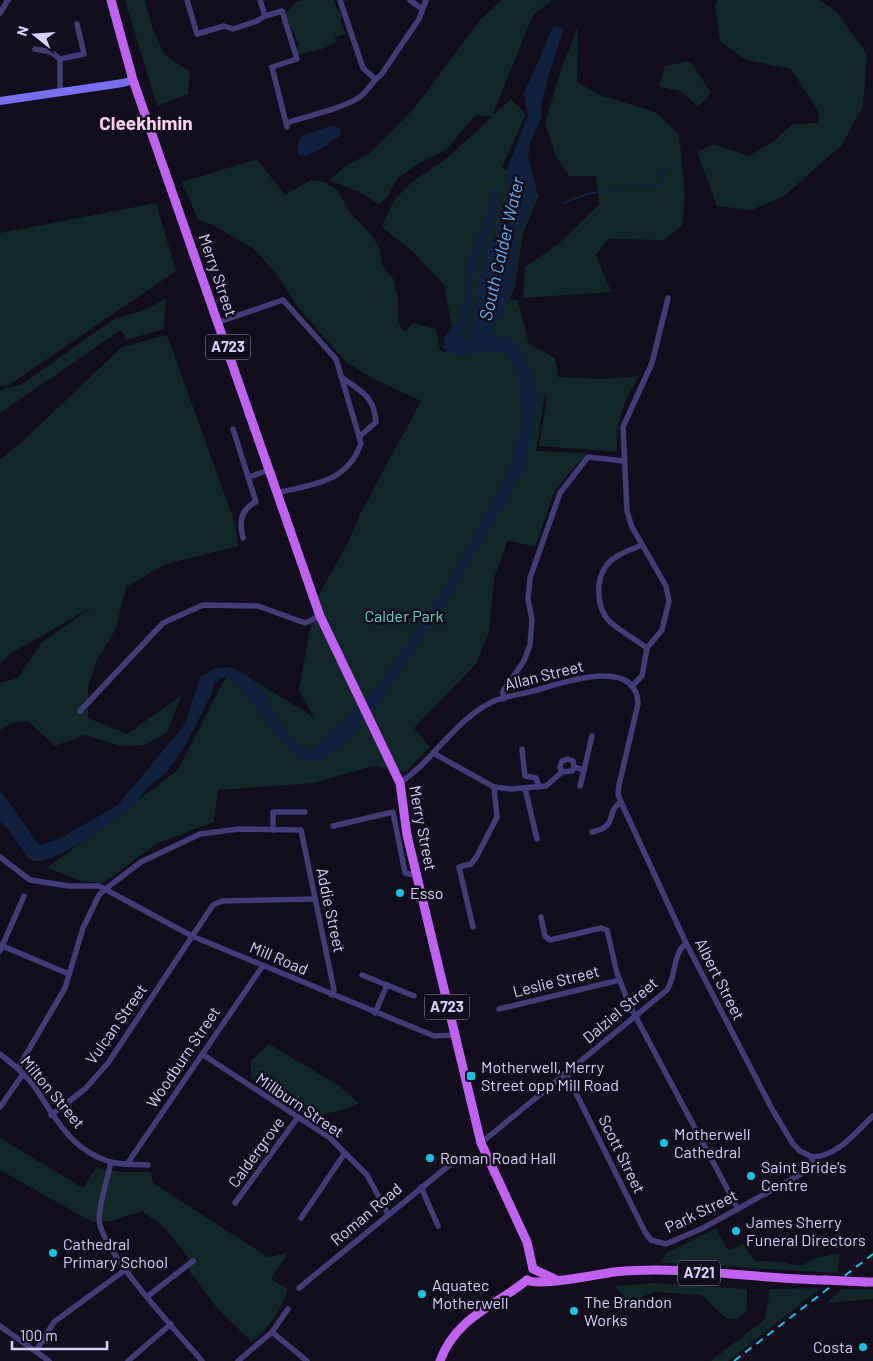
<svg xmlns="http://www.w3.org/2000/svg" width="873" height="1361" font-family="Barlow,sans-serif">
  <rect width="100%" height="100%" fill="#120e1e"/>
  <!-- green -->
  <g fill="#122727">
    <path d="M125,0H145L153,30L164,54L190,72L188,94L157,106Z"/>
    <path d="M302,0H333L337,9L340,11L342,17L340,21L346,34L335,37L336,42L325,48L298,55L297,49L299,44L285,14L296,2Z"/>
    <path d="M502,0H552L533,15L492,116L511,99L526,114L502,167L539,195L523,234L515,286L510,299L518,301L529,344L555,358L558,377L603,379L639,376C625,400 614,424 617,452L539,446L547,397L545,394L536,451L587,453L555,490L535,547L508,540L494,578L489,633L476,664L414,728L430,747L406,772L373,766L314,783L218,790L214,822L158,843L103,883L82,881L47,868L178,770L231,667L314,717L299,690L315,601L348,543L360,514L421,401L368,376L346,362L297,306L278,276L254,249L211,224L198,220L182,182L257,159L285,195L311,180L325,182L337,190L352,215L368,230L379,247L382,265L394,280L398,300L399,325L405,332L413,323L436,329L440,350L446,353L452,328L444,285L412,251L382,227L394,200L412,182L447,158L492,117L476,115L446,150L423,161L398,178L388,196L379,205L362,193L329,180L347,165L369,154L416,106L480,20Z"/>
    <path d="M717,0H819L836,11L867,54L863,106L842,145L784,196L752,210L717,206L697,152L714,144L748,156L771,143L793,124L819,123L818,111L791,69L746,60L720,41L715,7Z"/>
    <path d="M578,26L577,82L600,95L655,112L679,134L685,195L682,225L664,240L608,239L596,255L611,292L523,298L525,267L557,245L599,205L596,176H569L556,156L545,123L561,70Z"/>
    <path d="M690,61L711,93L698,107L681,91L659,87L665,66Z"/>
    <path d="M156,203L176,271L9,385L0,386V233Z"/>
    <path d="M166,298L164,329L126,340L121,330L0,413V390L22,384L114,319L145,310Z"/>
    <path d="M167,335L235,523L238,546L166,564L126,587L116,628L96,662L88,687V718L127,734L182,695L167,732L145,745L121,746L85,735L55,746L28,721L11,723L0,730V683L18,678L42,642L94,606L13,652L0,663V460L24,440L122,347Z"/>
    <path d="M269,1044L338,1085L359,1103C345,1112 329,1111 314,1118L251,1078V1061Z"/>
    <path d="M0,1138L83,1188L96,1168L121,1172H151L153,1183L268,1257L288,1253L271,1279L288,1289C280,1311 271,1327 252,1342L217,1308L190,1272L187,1256L164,1227L142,1211L111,1221L92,1222L0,1170Z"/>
    <path d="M716,1228L728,1250L743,1244L755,1261L783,1262L801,1266L815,1258L840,1253L838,1273L661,1263L666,1253Z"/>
    <path d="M653,1283L747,1289V1310L738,1319H727L701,1295L655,1292L629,1302L615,1286Z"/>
    <path d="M821,1288L728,1361H711L765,1319L770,1289Z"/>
    <path d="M842,1289H873V1299L827,1303Z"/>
  </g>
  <!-- water -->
  <g fill="#11213f">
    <path d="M554,25L564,28L549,74L541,106L542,116L530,142L528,155L537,192L518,235L513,288L509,291L503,313L490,332L497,337L506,336L517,344L530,368L539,395L525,469L451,595L374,711L370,697L446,586L506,475L522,423L517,371L505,353L493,351L457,356L443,348L445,336L459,320L467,282L468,260L485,219L492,188L500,194L494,218L476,261L467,324L462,336L467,341L472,337L469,330L475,319L479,283L486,253L503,215L508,188L507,169L528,115L524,93Z"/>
    <path d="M331,126L340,128L341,135C331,141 311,159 299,155L297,145L301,136Z"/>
    <path d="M229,667C234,670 242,672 247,675C274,695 277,736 310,750L337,725L353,715L360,724C355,737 344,747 331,754C327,756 322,759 318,761C289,769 257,704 240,687C236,682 230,679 225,676L214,683L212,693C199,719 187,746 169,769C159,782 143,787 138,803C121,816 51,869 32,860C22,855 14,830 0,822V790L39,845L59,839L118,805L185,724L200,677L215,668Z"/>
  </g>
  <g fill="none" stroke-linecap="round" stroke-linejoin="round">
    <!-- stream -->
    <path stroke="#11213f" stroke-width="2" d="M564,203L587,194L621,189L633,185L647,188L661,184L663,171L674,166"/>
    <!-- river -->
    <path stroke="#11213f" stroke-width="11" d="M344,729L382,690"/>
    <!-- minor -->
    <g stroke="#423d79" stroke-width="5.5">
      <path d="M187,0L197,34L224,26L233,29L257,21L265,16L260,0"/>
      <path d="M340,0L363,68L375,79"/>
      <path d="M410,0L422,9"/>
      <path d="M0,13L8,0"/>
      <path d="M265,16L282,11L297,59L272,67L287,127"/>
      <path d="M35,49L51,52L60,59"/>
      <path d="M60,93V59L84,54L77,24"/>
      <path d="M286,123C310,115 339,110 360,97C369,90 372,81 381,75L419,19L426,0"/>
      <path d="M219,322L283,300L336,359L361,443C348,483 312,484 277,493"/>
      <path d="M341,377C361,391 374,396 376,422L359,437"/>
      <path d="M233,429L256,502C240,509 239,523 243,538"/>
      <path d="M249,477L269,470"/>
      <path d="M642,545C630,550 614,555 606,566C595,581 597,608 609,621C620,631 635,639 647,648"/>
      <path d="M632,686L642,676L647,648L662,630L669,601L666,586L632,527L627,511L623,427L652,363L668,298"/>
      <path d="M503,699V691L524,661L530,645L532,620L528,599L530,578L560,493L588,457L624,461"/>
      <path d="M80,711L163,623L203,605L258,606L305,623L320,616"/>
      <path d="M522,749L525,776L536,778L539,787"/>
      <path d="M433,753L494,787L511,789L546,786L562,772L560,767L562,761L568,759L573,761L574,767L572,771L562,772"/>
      <path d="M574,767L584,770L580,786"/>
      <path d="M584,770L592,736"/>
      <path d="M400,783C433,761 455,720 492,702C505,696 523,694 537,690C562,683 637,656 638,704L619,785L618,794L621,802L686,943L772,1109L793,1144L800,1151L812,1157"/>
      <path d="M525,788L537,839"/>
      <path d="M333,826L393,812L405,873L417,876"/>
      <path d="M273,830V812H305"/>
      <path d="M592,832C620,826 604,813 621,802"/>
      <path d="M0,857L30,880L69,886H99L192,936L434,1036L454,1035"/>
      <path d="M541,917L545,936L550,940L601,928L607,930L617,973L629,1004L738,1209"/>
      <path d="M473,927L459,867L471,864L477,856L497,817L494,787"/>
      <path d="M0,945L69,974"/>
      <path d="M0,951L24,896"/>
      <path d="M362,975L414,996"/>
      <path d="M499,1009L620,980"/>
      <path d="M375,1013L387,985"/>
      <path d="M0,1054C11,1063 22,1071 31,1082C55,1115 67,1148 110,1162C121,1165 136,1164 148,1165"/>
      <path d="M202,1054L330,1138L367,1175L388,1214"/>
      <path d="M18,1068L65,988L83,928L99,895L104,890L141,862L200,834L239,829L301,830L334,990L332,995"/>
      <path d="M566,1073L645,1232L651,1240L666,1244L703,1228L801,1174L812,1163V1157C837,1157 856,1132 873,1116"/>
      <path d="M0,1107L23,1074"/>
      <path d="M51,1115L85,1089L108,1063L213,905L222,901L315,899"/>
      <path d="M481,1143L667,990C677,974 672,955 686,943"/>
      <path d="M111,1162C108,1177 99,1205 99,1219C100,1250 179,1334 202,1361"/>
      <path d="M127,1164L262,967"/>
      <path d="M421,1187L438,1226"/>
      <path d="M235,1203L298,1117"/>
      <path d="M301,1218L345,1153"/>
      <path d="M299,1288L452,1163"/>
      <path d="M148,1296L193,1261"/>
      <path d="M0,1326L49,1361"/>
      <path d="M272,1332L307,1361"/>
      <path d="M36,1351L54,1322L125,1270"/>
      <path d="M128,1361L171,1324"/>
      <path d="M238,1361L272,1332L288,1309"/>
    </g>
    <!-- secondary -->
    <path stroke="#786ff2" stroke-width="8" d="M0,101L123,83L133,80"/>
    <!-- primary -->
    <g stroke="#c161f0" stroke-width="9">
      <path d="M111,0L133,80L320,616L400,783L407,835L481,1143L527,1242L533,1269"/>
      <path d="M533,1269L555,1279"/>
      <path d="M527,1280C538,1287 598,1274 614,1272C684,1265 755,1279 825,1280"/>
      <path d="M865,1282H873"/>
      <path d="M440,1361C456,1317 494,1307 527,1280"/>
    </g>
    <!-- rail -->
    <path stroke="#15c4e2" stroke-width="2" stroke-dasharray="8 6" stroke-linecap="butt" d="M734,1361L873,1254"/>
    <!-- primary-bridge -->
    <path stroke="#c161f0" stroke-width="9" d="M825,1280L865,1282"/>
  </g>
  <!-- markers -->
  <g fill="#15c4e2" stroke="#120e1e" stroke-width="2">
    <circle cx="400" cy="893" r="5"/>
    <rect x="466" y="1071" width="10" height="10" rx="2.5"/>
    <circle cx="664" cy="1143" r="5"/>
    <circle cx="430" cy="1158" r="5"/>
    <circle cx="751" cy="1176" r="5"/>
    <circle cx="736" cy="1231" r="5"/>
    <circle cx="53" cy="1253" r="5"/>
    <circle cx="422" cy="1294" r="5"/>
    <circle cx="574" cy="1311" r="5"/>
    <circle cx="863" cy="1347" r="5"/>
  </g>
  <g text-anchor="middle" stroke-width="5" stroke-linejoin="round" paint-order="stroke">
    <!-- shield labels -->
    <g fill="#120e1e" stroke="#9b96b9" stroke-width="1">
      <rect x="205.5" y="334.5" width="45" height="25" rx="4"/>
      <rect x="424.5" y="994.5" width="45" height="25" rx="4"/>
      <rect x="678" y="1260.5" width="42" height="25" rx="4"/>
    </g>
    <g font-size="15" font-weight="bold" fill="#d6d0fb">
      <text x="228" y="352">A723</text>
      <text x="447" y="1012">A723</text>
      <text x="699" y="1278">A721</text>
    </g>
    <!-- street labels -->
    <g font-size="16" fill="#d6d0fb" stroke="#120e1e">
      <text transform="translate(218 275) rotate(71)" y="6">Merry Street</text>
      <text transform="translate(544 675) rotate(-14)" y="6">Allan Street</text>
      <text transform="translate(423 828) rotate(79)" y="6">Merry Street</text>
      <text transform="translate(331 910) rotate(78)" y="6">Addie Street</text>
      <text transform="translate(279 958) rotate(23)" y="6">Mill Road</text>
      <text transform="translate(720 979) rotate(63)" y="6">Albert Street</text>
      <text transform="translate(556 981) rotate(-14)" y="6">Leslie Street</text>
      <text transform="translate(620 1010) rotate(-40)" y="6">Dalziel Street</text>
      <text transform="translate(116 1024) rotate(-55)" y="6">Vulcan Street</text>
      <text transform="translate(183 1057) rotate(-56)" y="6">Woodburn Street</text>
      <text transform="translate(53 1092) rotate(50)" y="6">Milton Street</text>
      <text transform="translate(300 1105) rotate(34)" y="6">Millburn Street</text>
      <text transform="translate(256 1152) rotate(-54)" y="6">Caldergrove</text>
      <text transform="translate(622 1154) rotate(64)" y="6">Scott Street</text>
      <text transform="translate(701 1211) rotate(-26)" y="6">Park Street</text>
      <text transform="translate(366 1214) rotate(-40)" y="6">Roman Road</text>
    </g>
    <!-- park labels -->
    <g font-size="16" fill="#63d3bc" stroke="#120e1e">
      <text x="404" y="622">Calder Park</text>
    </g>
    <!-- poi labels -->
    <g font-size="16" fill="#d6d0fb" stroke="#120e1e" text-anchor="start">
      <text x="410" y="899">Esso</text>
      <text x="481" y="1073">Motherwell, Merry<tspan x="481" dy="18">Street opp Mill Road</tspan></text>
      <text x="674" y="1140">Motherwell<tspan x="674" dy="18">Cathedral</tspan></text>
      <text x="440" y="1164">Roman Road Hall</text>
      <text x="761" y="1173">Saint Bride's<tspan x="761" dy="18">Centre</tspan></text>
      <text x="746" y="1228">James Sherry<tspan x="746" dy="18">Funeral Directors</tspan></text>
      <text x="63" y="1250">Cathedral<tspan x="63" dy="18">Primary School</tspan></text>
      <text x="432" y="1291">Aquatec<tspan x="432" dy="18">Motherwell</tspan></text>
      <text x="584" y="1308">The Brandon<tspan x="584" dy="18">Works</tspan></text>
      <text x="853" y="1353" text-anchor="end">Costa</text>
    </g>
    <!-- water labels -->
    <g font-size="18" font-style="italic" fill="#67abf1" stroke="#120e1e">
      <text transform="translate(502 249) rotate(-77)" y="6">South Calder Water</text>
    </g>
    <!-- quarter labels -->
    <g font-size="19" font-weight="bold" fill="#fbd1ea" stroke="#120e1e">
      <text x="146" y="130">Cleekhimin</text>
    </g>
  </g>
  <!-- north arrow -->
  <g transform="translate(35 35) rotate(287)" stroke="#120e1e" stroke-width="4" paint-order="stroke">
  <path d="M0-4L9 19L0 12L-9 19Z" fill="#d6d0fb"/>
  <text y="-8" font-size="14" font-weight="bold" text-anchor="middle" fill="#d6d0fb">N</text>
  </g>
  <!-- scale -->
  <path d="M12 1341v8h95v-8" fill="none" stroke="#d6d0fb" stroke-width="2.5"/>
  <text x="20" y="1341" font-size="15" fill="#d6d0fb" stroke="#120e1e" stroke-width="4" paint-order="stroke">100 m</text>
</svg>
